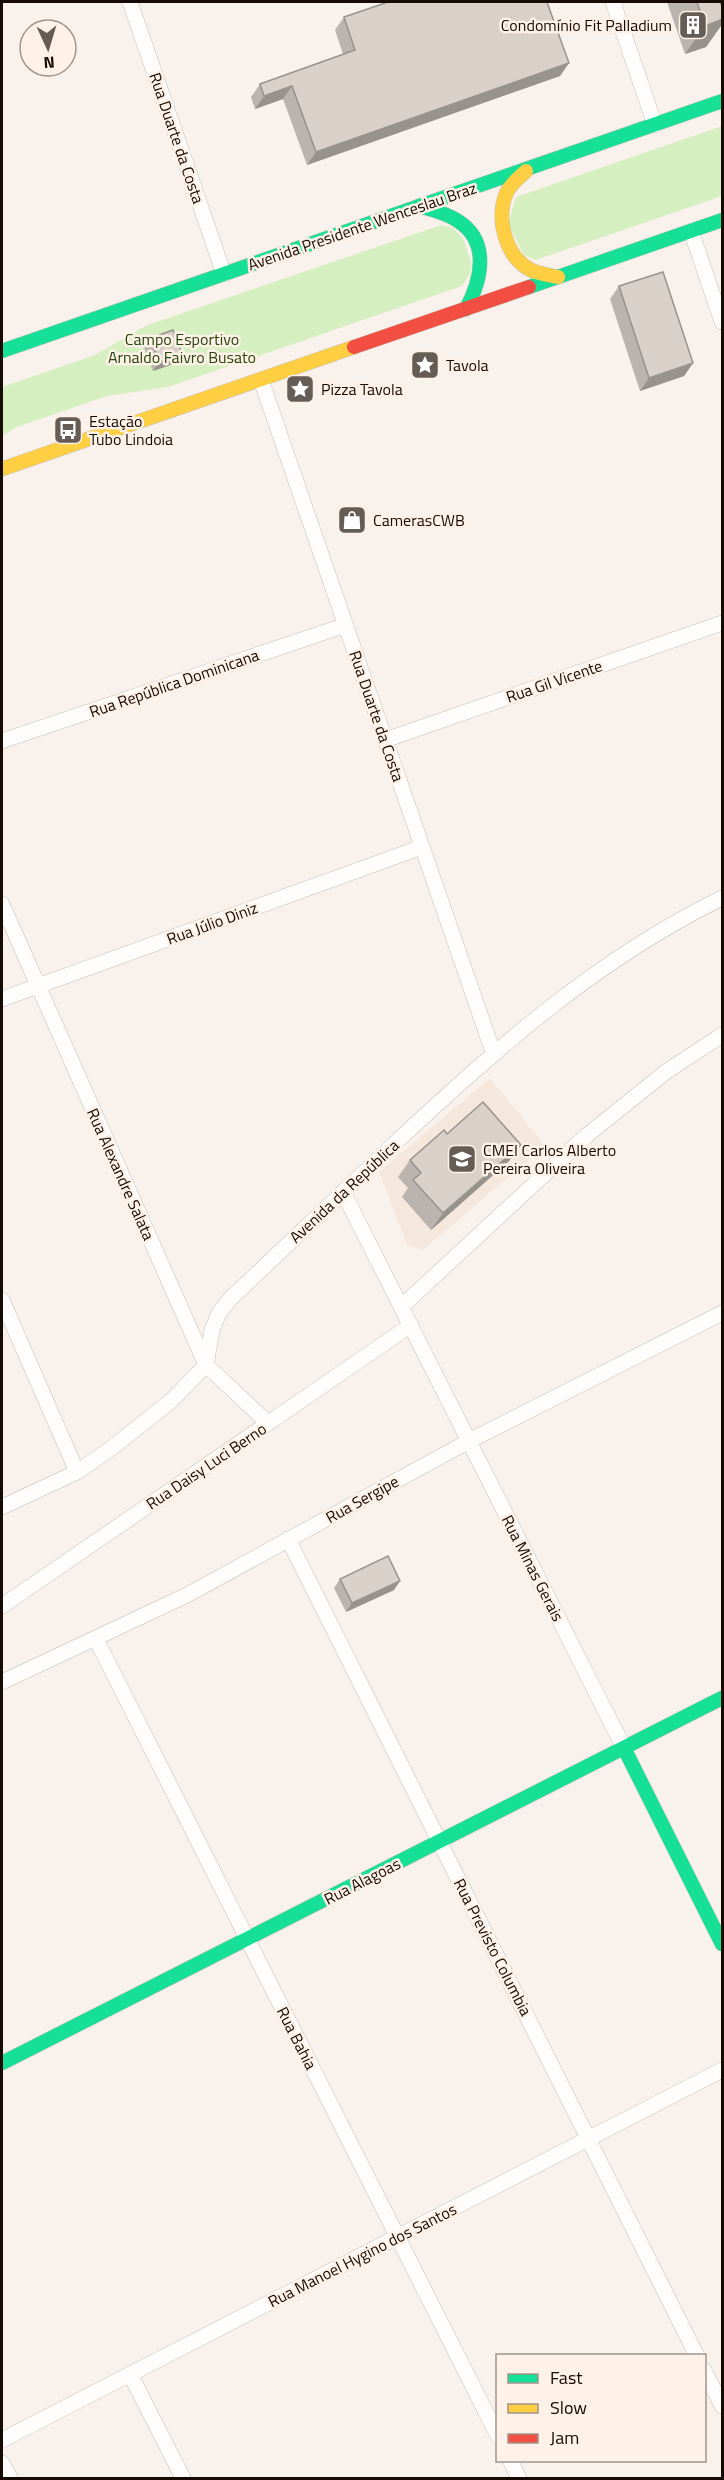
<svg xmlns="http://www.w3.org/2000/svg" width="724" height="2480" font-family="'Titillium Web',sans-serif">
  <rect width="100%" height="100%" fill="#f9f2ec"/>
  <!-- education -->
  <path fill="#f5e7dc" d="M490,1078L545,1146L423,1250L407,1245L379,1172Z"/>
  <!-- green -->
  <g fill="#d6efc1">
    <path d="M722,126V196L536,260L524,255L508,224L516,197Z"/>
    <path d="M441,225L453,228L463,238L471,262L470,274L462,286L168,387L107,396L17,427L2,436V387L95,355L145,326Z"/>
  </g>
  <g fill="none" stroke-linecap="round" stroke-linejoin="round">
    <!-- street casing -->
    <g stroke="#c6beb6" stroke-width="16">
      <g id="street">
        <path d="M130,2L224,274"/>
        <path d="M613,2L655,125"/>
        <path d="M691,231L722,322"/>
        <path d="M261,380L493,1052"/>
        <path d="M385,740L722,623"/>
        <path d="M2,741L346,625"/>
        <path d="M2,904L206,1365L268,1423"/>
        <path d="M2,999L422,847"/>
        <path d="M343,1192L624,1748"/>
        <path d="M2,1300L77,1472"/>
        <path d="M401,1307L586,1136L667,1071L722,1035"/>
        <path d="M2,1507L77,1472L109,1450L171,1401L206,1365L212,1330L219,1313L230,1299C284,1248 338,1197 392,1146C493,1051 597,959 722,898"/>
        <path d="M288,1539L697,2356"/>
        <path d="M2,1606L411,1325"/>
        <path d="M96,1639L498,2436"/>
        <path d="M2,1682L187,1595L469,1441L722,1313"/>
        <path d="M704,2370L722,2406"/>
        <path d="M130,2374L183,2478"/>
        <path d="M2,2440L722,2070"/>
        <path d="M510,2460L519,2478"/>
        <path d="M2,2463L10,2478"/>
      </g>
    </g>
    <!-- fast casing -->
    <g stroke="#c6beb6" stroke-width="15">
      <g id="fast">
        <path d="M419,206C432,210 447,213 458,221C491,242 481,281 466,309"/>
        <path d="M529,287L722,220"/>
        <path d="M2,351L722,101"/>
        <path d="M624,1748L722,1944"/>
        <path d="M2,2063L722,1698"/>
      </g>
    </g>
    <!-- slow casing -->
    <g stroke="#c6beb6" stroke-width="15">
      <g id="slow">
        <path d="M526,171C520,177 511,183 507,192C495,217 505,257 531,270C539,274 549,275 558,277"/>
        <path d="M2,469L354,347"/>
      </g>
    </g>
    <!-- jam casing -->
    <g stroke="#c6beb6" stroke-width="15">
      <path id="jam" d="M354,347L529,287"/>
    </g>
    <!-- street -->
    <use href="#street" stroke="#fefdfc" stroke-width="15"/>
    <!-- fast -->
    <use href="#fast" stroke="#16e098" stroke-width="14"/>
    <!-- slow -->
    <use href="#slow" stroke="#ffcf43" stroke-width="14"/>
    <!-- jam -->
    <use href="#jam" stroke="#f24e42" stroke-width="14"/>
  </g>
  <!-- wall -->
  <g fill="#bbb3ad">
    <path d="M667,2H723V23L706,47L685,54Z"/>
    <path d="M344,17L569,63L560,76L307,165L283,99L255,109L251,97L260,84L343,54L335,30Z"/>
    <path d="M619,286L693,363L684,376L640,391L610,299Z"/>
    <path d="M151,338L176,363L153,371L144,347Z"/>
    <path d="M447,1134L521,1145L509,1161L431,1230L402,1197L408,1188L398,1177L410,1160Z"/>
    <path d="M340,1579L394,1590L346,1612L334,1588Z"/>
  </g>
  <!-- shaded-wall -->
  <g fill="#98928d">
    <path d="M718,2H723V23L706,47L685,54L705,26Z"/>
    <path d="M569,63L560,76L307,165L316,152Z"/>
    <path d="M292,86L283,99L255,109L264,96Z"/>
    <path d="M182,354L176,363L153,371L159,362Z"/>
    <path d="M693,363L684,376L640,391L649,378Z"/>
    <path d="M521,1145L509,1161L431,1230L443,1213Z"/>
    <path d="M400,1581L394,1590L346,1612L352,1603Z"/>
  </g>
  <!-- building -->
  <g fill="#d9d0c9" stroke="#98928d" stroke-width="1.5">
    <path d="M388,2H547L569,63L316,152L292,86L264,96L260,84L355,50L344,17Z"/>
    <path d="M697,2H720L723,9V19L705,26Z"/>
    <path d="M663,272L693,363L649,378L619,286Z"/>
    <path d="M173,330L182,354L159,362L151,338Z"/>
    <path d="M483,1102L521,1145L443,1213L413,1180L421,1173L410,1160L444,1130L447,1134Z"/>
    <path d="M388,1556L400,1581L352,1603L340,1579Z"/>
  </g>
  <!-- icons -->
  <defs>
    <g id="building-square" transform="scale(1.5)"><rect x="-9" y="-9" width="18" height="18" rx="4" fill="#655c55" stroke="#fef1e7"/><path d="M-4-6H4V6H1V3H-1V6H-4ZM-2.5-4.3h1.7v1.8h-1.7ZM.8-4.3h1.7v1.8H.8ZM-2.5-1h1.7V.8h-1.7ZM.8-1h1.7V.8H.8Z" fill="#fff"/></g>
    <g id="sight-square" transform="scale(1.5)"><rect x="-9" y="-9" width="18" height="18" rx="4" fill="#655c55" stroke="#fef1e7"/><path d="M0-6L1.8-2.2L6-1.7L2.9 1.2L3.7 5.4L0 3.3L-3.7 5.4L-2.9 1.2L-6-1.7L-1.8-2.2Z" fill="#fff"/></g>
    <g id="bus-square" transform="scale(1.5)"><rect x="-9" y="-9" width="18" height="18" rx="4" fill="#655c55" stroke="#fef1e7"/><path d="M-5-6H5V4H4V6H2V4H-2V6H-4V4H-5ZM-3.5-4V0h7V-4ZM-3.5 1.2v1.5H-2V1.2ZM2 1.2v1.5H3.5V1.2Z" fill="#fff"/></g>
    <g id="shop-square" transform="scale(1.5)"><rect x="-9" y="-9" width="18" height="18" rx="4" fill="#655c55" stroke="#fef1e7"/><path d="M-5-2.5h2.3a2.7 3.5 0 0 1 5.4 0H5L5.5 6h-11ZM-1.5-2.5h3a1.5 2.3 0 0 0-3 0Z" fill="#fff"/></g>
    <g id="school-square" transform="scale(1.5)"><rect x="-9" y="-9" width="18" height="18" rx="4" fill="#655c55" stroke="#fef1e7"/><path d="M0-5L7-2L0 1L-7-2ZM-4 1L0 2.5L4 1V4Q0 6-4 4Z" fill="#fff"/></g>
  </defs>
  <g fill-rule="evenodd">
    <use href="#building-square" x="693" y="25"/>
    <use href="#sight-square" x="425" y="365"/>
    <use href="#sight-square" x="300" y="389"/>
    <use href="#bus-square" x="68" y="430"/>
    <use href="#shop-square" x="352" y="520"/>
    <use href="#school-square" x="462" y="1159"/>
  </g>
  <g text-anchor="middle" stroke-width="5" stroke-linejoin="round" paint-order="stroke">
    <!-- poi labels -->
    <g font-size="16" fill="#150b04" stroke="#fef1e7" text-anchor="start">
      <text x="672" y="31" text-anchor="end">Condomínio Fit Palladium</text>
      <text x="446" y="371">Tavola</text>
      <text x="321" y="395">Pizza Tavola</text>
      <text x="89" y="427">Estação<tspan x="89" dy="18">Tubo Lindoia</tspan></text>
      <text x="373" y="526">CamerasCWB</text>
      <text x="483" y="1156">CMEI Carlos Alberto<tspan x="483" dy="18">Pereira Oliveira</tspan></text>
    </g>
    <!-- street labels -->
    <g font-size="16" fill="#150b04" stroke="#fef1e7">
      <text transform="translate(177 138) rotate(71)" y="6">Rua Duarte da Costa</text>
      <text transform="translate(362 226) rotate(-19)" y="6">Avenida Presidente Wenceslau Braz</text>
      <text transform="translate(554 681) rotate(-19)" y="6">Rua Gil Vicente</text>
      <text transform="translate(174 683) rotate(-19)" y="6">Rua República Dominicana</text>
      <text transform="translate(377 716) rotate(71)" y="6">Rua Duarte da Costa</text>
      <text transform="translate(212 923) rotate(-20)" y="6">Rua Júlio Diniz</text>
      <text transform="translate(121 1174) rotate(66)" y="6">Rua Alexandre Salata</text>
      <text transform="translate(344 1191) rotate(-43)" y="6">Avenida da República</text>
      <text transform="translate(206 1466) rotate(-34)" y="6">Rua Daisy Luci Berno</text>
      <text transform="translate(362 1499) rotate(-29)" y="6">Rua Sergipe</text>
      <text transform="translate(533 1568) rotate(63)" y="6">Rua Minas Gerais</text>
      <text transform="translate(362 1881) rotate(-27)" y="6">Rua Alagoas</text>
      <text transform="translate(493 1947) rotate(63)" y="6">Rua Previsto Columbia</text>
      <text transform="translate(297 2038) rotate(63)" y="6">Rua Bahia</text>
      <text transform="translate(362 2255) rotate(-27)" y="6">Rua Manoel Hygino dos Santos</text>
    </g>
    <!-- park labels -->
    <g font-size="16" fill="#24460b" stroke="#fef1e7">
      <text x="182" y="345">Campo Esportivo<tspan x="182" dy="18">Arnaldo Faivro Busato</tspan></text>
    </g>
  </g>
  <!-- border -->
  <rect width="724" height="2480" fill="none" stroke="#150b04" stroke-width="6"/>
  <!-- legend -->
  <rect x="496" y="2354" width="210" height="108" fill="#fef1e7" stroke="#a1958c" stroke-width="1.5"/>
  <rect x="508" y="2374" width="30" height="9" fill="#16e098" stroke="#a1958c" stroke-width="1.5"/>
  <text x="550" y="2384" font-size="18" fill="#150b04">Fast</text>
  <rect x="508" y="2404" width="30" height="9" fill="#ffcf43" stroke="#a1958c" stroke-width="1.5"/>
  <text x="550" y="2414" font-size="18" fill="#150b04">Slow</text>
  <rect x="508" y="2434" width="30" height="9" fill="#f24e42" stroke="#a1958c" stroke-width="1.5"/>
  <text x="550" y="2444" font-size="18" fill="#150b04">Jam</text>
  <!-- north arrow -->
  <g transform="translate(48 48) rotate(176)"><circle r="28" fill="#fef1e7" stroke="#a1958c" stroke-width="1.5"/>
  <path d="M0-4.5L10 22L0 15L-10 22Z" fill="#655c55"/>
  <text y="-9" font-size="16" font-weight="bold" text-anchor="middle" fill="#150b04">N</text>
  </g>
</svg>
